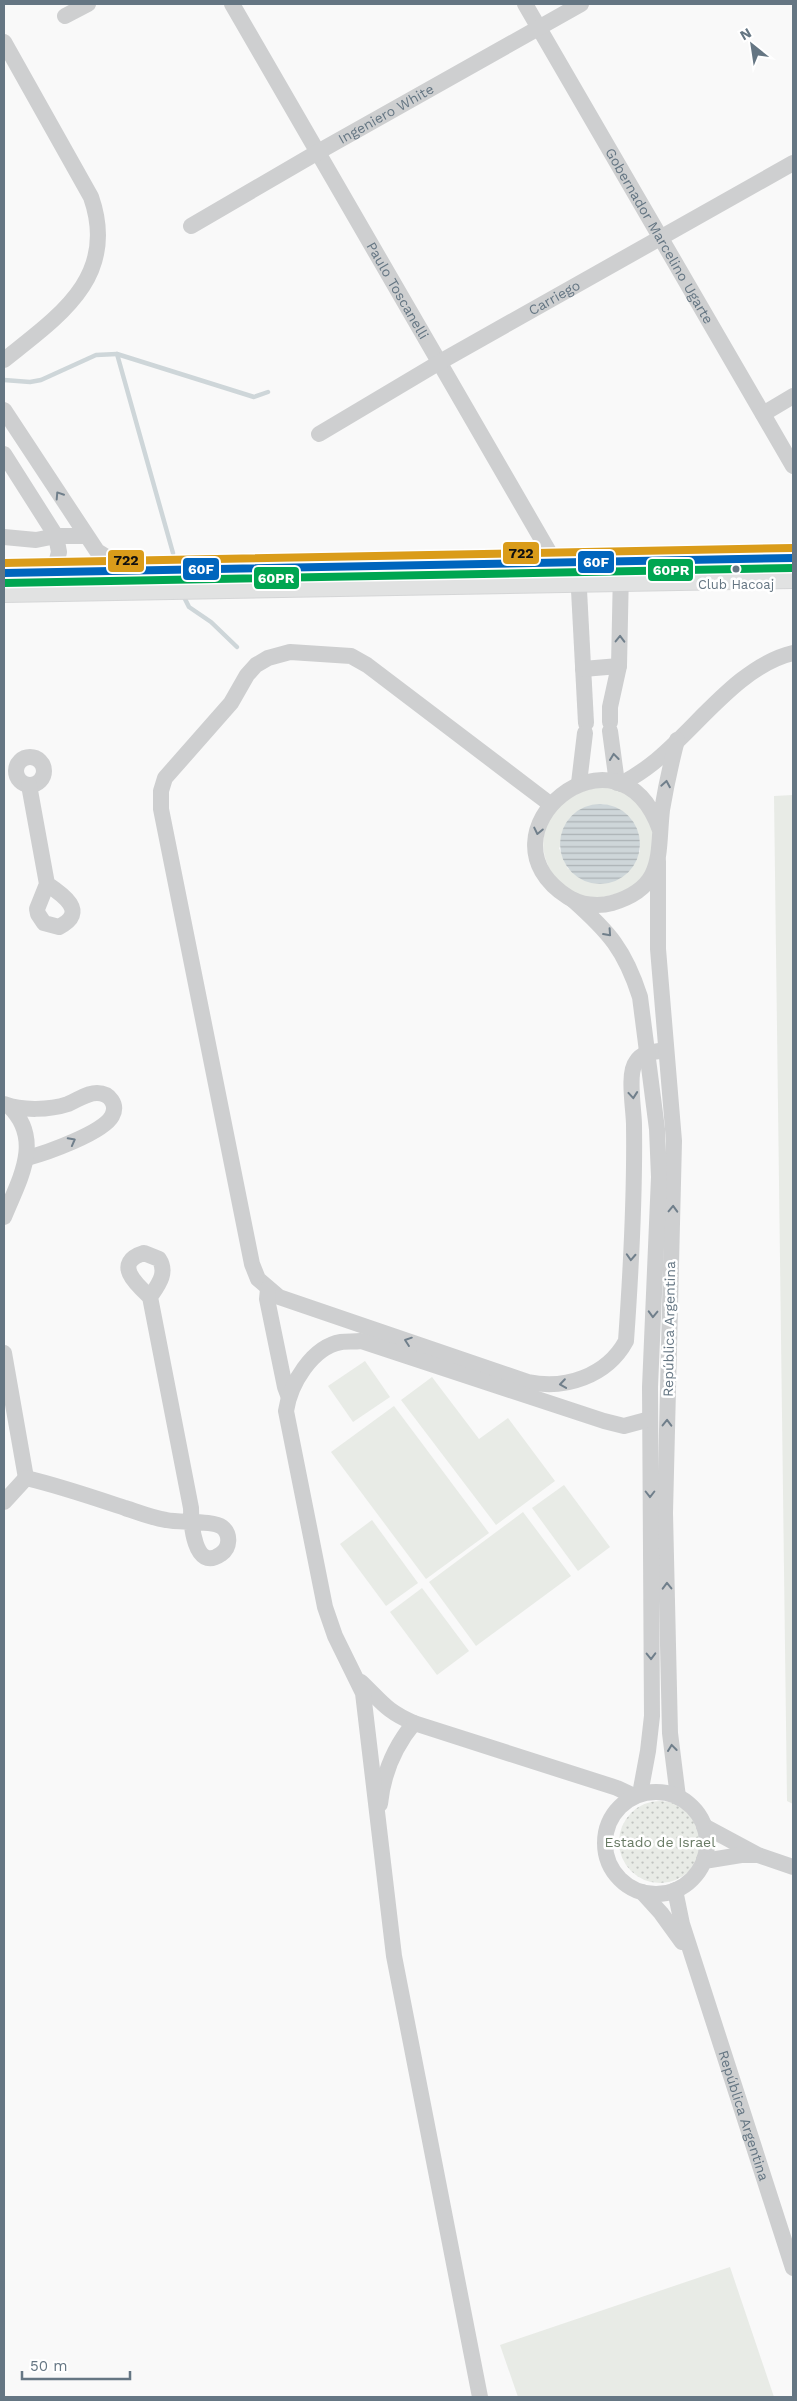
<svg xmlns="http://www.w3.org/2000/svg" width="797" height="2401" font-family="'Work Sans',sans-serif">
  <defs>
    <pattern id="park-dots" width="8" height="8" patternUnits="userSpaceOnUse" patternTransform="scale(1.25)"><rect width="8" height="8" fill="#e8ebe6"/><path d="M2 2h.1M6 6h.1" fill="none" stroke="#c0c3c0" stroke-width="1.8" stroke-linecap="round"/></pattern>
    <pattern id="water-rules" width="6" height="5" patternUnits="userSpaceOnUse" patternTransform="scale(1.25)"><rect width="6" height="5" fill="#ced6d9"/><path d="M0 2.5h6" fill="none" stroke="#abb2b5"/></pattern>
  </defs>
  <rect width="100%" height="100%" fill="#f9f9f9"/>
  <!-- grass -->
  <g fill="#e8ebe6" fill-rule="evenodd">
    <path d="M602,787C612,789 622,791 631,797C646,808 658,835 654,854C652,865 638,884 629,890C624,893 616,894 611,895C597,899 587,899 574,893C562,886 551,876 547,863C533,823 564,791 602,787ZM602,804C627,808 641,826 640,852L568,869L559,848Z"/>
    <path d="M793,795V1804L787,1801L774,796Z"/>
    <path d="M365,1361L390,1397L353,1422L328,1386Z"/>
    <path d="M432,1377L479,1439L508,1418L555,1481L496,1525L401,1400Z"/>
    <path d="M394,1406L489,1533L426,1579L331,1452Z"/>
    <path d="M564,1485L610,1547L578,1571L532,1508Z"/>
    <path d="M523,1512L571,1576L476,1646L429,1582Z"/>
    <path d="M372,1520L418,1583L386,1606L340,1544Z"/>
    <path d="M422,1588L469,1651L437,1675L390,1612Z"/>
    <path d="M730,2267L774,2397H518L500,2345Z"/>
  </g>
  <!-- park -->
  <circle fill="url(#park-dots)" cx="660" cy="1842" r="41"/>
  <!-- water -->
  <circle fill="url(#water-rules)" cx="600" cy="844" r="40"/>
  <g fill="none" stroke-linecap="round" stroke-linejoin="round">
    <!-- stream -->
    <g stroke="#ced6d9" stroke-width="4.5">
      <path d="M4,380L30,382L41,380L96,355L117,354"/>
      <path d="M173,553L117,354L254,397L268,392"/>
      <path d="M184,597L189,607L211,622L237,647"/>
    </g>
    <!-- secondary casing -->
    <g stroke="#d5d6d7" stroke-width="24">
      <g id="secondary">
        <path d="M4,573L556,564L793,558"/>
        <path d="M4,591L793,577"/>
      </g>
    </g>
    <!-- street -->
    <g stroke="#cecfd0" stroke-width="16">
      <path id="s1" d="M232,4L556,564L557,572"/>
      <path id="s2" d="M525,4L793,466"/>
      <path d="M65,16L88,4"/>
      <path d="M4,42L91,197C119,277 59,316 4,360"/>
      <path id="s3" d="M191,226L318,152L581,4"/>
      <path d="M4,410L97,551L113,561L131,568"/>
      <path d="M763,414L793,396"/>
      <path id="s4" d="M319,434L440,362L793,163"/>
      <path d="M4,454L56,536L59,552L54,572"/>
      <path d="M4,537L36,540L56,536H85"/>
      <path d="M578,571L586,723"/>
      <path d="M583,669L619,666"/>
      <path d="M610,722V707L619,666L621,570"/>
      <path d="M610,731L617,783"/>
      <circle cx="30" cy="771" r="14"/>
      <path d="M579,783L585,733"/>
      <path d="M621,784C632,778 643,771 653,763C696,729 738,666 793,653"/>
      <path d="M29,785L47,884L37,909L38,914L44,923L59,927C89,912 62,894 47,884"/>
      <path d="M550,804L367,665L351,656L290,652L268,658L256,665L247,675L231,703L165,778L161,791V809L252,1264L258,1279L279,1297L528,1382C565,1390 607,1376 626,1341C631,1270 635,1197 634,1125C634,1110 627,1073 636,1062C643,1051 655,1052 666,1050"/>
      <path d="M660,830C618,711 470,834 568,897C580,905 598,907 612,903C666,887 657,854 662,810C666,786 671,763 677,740"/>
      <path d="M658,861V949L674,1141L665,1513L670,1733L678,1797"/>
      <path d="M573,900C609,932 625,950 640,997L657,1129L659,1177L650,1387L652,1716L648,1751L640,1794"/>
      <path d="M4,1104C22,1111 50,1110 68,1104C78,1100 86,1093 97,1093C110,1093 118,1105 112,1116C103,1133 46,1153 27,1158"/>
      <path d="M4,1217C19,1180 44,1140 9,1106"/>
      <path d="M268,1289L267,1299L285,1387L288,1395"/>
      <path d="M4,1353L26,1478"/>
      <path d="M4,1502L26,1478C60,1486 92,1497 125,1508C138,1512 152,1518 166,1520C179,1523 213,1520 222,1527C231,1534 230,1548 221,1554C194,1573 191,1523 191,1508L150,1297C137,1285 112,1263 144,1253L159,1259C168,1273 158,1285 150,1297"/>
      <path d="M361,1682C382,1702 386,1711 414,1723C395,1746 383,1774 380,1804"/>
      <path d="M414,1723L617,1788L634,1796"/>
      <circle cx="656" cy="1843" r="51"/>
      <path d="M704,1826L758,1855L793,1867"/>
      <path d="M704,1861L741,1855H756"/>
      <path id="s5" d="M675,1890L682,1924L793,2268"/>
      <path d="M642,1892L661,1913L682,1942"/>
      <path d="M480,2397L394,1956L363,1693L335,1636L325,1607L286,1411C290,1384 312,1347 341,1342C347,1341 354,1342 361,1341L604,1421L624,1426L650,1419"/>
    </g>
    <!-- secondary -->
    <use href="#secondary" stroke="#e1e2e2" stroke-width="22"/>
    <!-- bus-1 casing -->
    <g stroke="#fff" stroke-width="11">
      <path id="bus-1" d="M4,573L793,558"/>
    </g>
    <!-- bus-2 casing -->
    <g stroke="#fff" stroke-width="11">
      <path id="bus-2" d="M4,583L793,568"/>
    </g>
    <!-- bus-3 casing -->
    <g stroke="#fff" stroke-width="11">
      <path id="bus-3" d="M4,563L793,548"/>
    </g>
    <!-- bus-1 -->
    <use href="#bus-1" stroke="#0065bd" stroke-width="8"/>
    <!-- bus-2 -->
    <use href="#bus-2" stroke="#00a651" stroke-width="8"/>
    <!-- bus-3 -->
    <use href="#bus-3" stroke="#da9c1a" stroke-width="8"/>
  </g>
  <!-- one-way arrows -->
  <defs><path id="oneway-chevron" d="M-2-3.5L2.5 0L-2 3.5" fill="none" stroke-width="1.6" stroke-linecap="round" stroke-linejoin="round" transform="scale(1.25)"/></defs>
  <g stroke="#707f8b">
    <use href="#oneway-chevron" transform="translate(59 495) rotate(-123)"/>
    <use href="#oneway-chevron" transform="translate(620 639) rotate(-89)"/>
    <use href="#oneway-chevron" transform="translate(614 757) rotate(-97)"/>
    <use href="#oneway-chevron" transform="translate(666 784) rotate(-80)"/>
    <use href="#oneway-chevron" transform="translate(538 831) rotate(102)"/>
    <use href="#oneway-chevron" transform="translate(608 933) rotate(48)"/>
    <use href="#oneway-chevron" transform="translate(633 1095) rotate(85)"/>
    <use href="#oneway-chevron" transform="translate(72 1141) rotate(-28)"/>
    <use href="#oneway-chevron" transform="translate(673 1209) rotate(-88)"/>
    <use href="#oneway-chevron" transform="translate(631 1257) rotate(93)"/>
    <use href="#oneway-chevron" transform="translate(653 1314) rotate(92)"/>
    <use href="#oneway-chevron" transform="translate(408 1341) rotate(-161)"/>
    <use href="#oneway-chevron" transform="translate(563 1384) rotate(172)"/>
    <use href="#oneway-chevron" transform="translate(667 1423) rotate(-89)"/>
    <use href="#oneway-chevron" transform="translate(650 1494) rotate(90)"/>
    <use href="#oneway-chevron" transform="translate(667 1586) rotate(-91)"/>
    <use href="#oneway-chevron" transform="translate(651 1656) rotate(89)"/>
    <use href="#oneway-chevron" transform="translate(672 1748) rotate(-97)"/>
  </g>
  <!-- markers -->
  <circle fill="#657683" stroke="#fff" stroke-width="2" cx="736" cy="569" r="4.5"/>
  <g text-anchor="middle" stroke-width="5" stroke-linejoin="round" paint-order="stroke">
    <!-- bus labels -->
    <g font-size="13" fill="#657683" stroke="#fff">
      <text x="736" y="589">Club Hacoaj</text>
    </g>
    <!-- street labels -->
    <g font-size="14" fill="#657683" stroke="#fff">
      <text dy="5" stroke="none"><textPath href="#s3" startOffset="225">Ingeniero White</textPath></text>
      <text dy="5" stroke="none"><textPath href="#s2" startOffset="268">Gobernador Marcelino Ugarte</textPath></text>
      <text dy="5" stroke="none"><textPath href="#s1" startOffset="331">Paulo Toscanelli</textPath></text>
      <text dy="5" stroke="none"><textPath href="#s4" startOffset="272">Carriego</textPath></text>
      <text transform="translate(669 1329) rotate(-89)" y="5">República Argentina</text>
      <text dy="5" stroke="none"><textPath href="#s5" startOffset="236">República Argentina</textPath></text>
    </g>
    <!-- park labels -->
    <g font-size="14" fill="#687a64" stroke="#fff">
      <text x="660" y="1847">Estado de Israel</text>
    </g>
  </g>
  <g stroke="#fff" stroke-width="2">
    <rect x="502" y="541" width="38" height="24" rx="5" fill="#da9c1a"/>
    <rect x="107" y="549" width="38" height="24" rx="5" fill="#da9c1a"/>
    <rect x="577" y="550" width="38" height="24" rx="5" fill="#0065bd"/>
    <rect x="182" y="557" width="38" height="24" rx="5" fill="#0065bd"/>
    <rect x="647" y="558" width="47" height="24" rx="5" fill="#00a651"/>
    <rect x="253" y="566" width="47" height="24" rx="5" fill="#00a651"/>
  </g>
  <g font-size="14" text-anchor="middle" font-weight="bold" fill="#fff">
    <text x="596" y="567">60F</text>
    <text x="201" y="574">60F</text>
    <text x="671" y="575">60PR</text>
    <text x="276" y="583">60PR</text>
  </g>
  <g font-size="14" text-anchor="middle" font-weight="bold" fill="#111">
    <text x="521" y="558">722</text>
    <text x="126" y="565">722</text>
  </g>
  <!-- border -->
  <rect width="797" height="2401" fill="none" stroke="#657683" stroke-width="10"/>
  <!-- north arrow -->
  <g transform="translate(752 45) rotate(330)" stroke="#ffffff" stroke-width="4" paint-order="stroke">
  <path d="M0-4L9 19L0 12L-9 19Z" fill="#657683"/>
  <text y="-8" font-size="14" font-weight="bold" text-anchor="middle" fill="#657683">N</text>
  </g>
  <!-- scale -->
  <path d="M22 2371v8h108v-8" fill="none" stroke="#657683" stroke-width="2.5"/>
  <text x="30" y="2371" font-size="15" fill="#657683" stroke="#ffffff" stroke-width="4" paint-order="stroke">50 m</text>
</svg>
